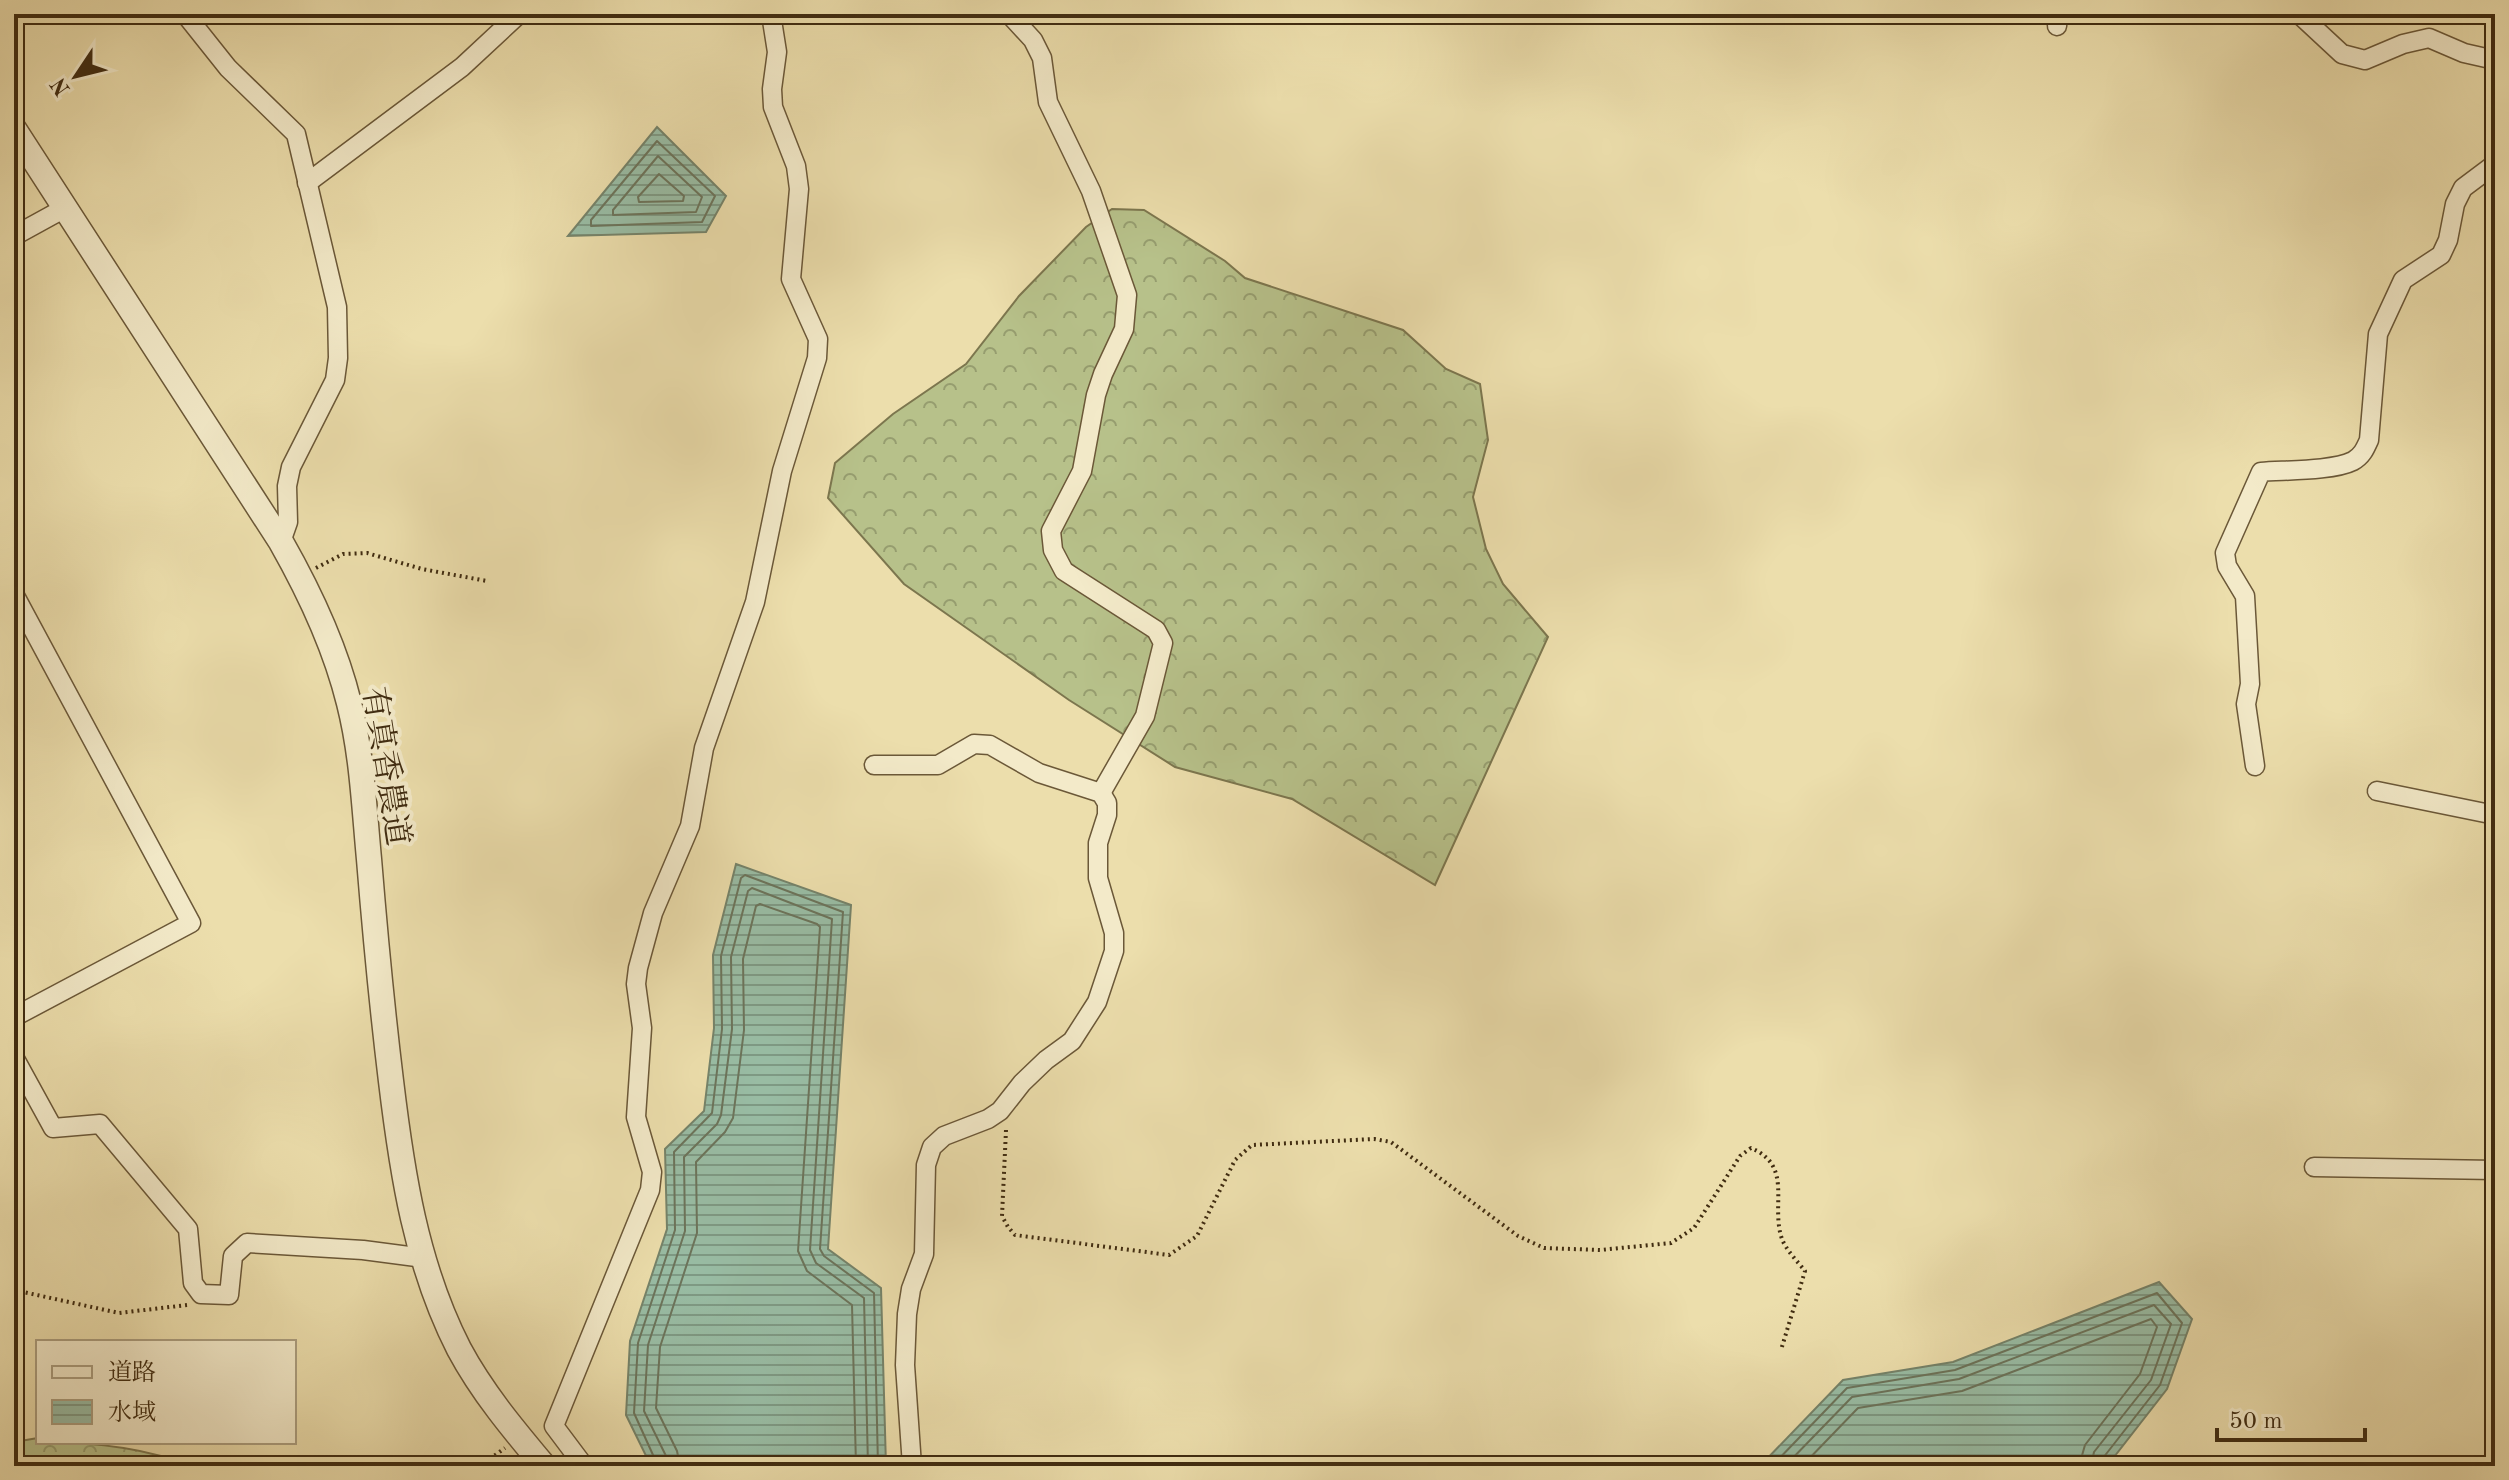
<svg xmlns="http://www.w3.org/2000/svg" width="2509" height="1480" font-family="'Old Standard TT','Noto Serif JP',serif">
  <defs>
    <pattern id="forest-crowns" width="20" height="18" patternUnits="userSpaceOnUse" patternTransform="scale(2)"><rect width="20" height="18" fill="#b7c18a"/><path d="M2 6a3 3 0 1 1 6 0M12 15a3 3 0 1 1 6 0" fill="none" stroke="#969d6f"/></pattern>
    <pattern id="water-rules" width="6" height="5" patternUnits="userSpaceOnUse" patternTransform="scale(2)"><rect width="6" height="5" fill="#99bda5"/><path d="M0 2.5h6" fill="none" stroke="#7e9a85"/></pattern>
  </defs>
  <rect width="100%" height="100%" fill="#ecdeac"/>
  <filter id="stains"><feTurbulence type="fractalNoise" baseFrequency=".0025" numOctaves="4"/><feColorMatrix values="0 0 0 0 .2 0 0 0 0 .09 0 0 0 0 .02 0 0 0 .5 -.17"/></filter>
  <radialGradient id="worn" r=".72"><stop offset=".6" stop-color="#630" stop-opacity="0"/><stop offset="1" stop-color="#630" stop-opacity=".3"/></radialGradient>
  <!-- forest -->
  <g fill="url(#forest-crowns)" stroke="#7c764e" stroke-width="2">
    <path d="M1112,209L1144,210L1225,261L1245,278L1403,330L1446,369L1480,384L1488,440L1473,497L1486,549L1503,584L1548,637L1435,885L1292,799L1175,767L1069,700L904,584L828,498L835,463L893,414L966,364L1019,296L1086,227Z"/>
    <path d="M38,1438V1442C87,1442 143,1446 189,1466H14V1442Z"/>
  </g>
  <!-- water -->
  <g fill="url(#water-rules)" stroke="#75836a" stroke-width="2">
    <path d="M657,127L726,196L706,232L568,236Z"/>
    <path d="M736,864L851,905L828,1249L881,1288L886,1466H651L626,1415L630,1341L667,1229L665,1149L704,1111L714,1028L713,955Z"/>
    <path d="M2159,1282L2192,1319L2167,1389L2107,1466H1760L1843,1380L1953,1362Z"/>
  </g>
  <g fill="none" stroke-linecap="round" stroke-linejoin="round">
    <!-- shore -->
    <g stroke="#6c745b" stroke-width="2">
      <path d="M657,141L715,196L702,222L591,226V220Z"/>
      <path d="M658,156L702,197L696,212L613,215V210Z"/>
      <path d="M659,174L684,196L683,201L639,202L638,197Z"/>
      <path d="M658,1466L634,1413L638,1343L675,1230L674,1152L712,1113L722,1029L721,956L741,878L745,875L843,912L820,1249L824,1256L874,1293L878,1466"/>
      <path d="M668,1466L666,1456L644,1411L648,1345L685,1231L684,1157L717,1124L721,1115L732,1029L731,957L748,891L752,888L832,919L810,1250L816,1263L864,1298L868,1466"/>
      <path d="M680,1466L677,1451L656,1408L660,1347L697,1233L696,1162L725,1132L733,1118L744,1030L743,959L756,906L760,904L817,924L820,927L798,1251L807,1271L852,1305L856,1466"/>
      <path d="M1772,1466L1847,1388L1955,1370L2157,1293L2182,1323L2160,1385L2103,1458L2101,1466"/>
      <path d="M1785,1466L1852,1397L1959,1379L2154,1305L2171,1324L2151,1380L2094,1452L2091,1466"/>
      <path d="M1802,1466L1858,1408L1962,1391L2151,1319L2157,1327L2140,1374L2085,1445L2079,1466"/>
    </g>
    <!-- minor casing -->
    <g stroke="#6b5838" stroke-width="21">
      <g id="minor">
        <path d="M185,14L228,68L296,134L337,307L338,358L335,380L291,467L287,486L288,522L281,542"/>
        <path d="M1009,14L1033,40L1042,58L1048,102L1091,191L1127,295L1124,329L1103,374L1096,395L1082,471L1051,531L1053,550L1064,571L1156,630L1163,643L1145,716L1101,793"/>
        <path d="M2299,14L2342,54L2365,60L2403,44L2429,38L2464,53L2495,60"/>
        <path d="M2057,26L2058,14"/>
        <path d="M307,183L462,67L519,14"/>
        <path d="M14,236L65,208"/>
        <path d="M14,594L191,923L14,1017"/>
        <path d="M874,765H938L974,744L990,745L1039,773L1101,793L1107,803V815L1098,843V878L1114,933V951L1097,1002L1072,1041L1046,1060L1022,1083L1000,1111L988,1119L944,1136L932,1147L926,1165L924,1254L911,1289L907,1314L905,1365L912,1466"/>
        <path d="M2255,766L2246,704L2250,684L2245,596L2227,566L2225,553L2261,472C2285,470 2333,471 2353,461C2362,456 2365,449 2369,440L2378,334L2403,280L2441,255L2448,240L2455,204L2463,188L2495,164"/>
        <path d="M2377,791L2495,815"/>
        <path d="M14,1057L53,1128L100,1124L188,1229L193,1283L201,1294L229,1295L233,1256L247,1243L363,1250L424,1258"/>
        <path d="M2314,1167L2495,1170"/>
        <path d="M584,1466L554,1426L650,1190L652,1172L636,1117L642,1028L636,984L638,968L653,913L690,826L704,748L755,602L782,471L817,358L818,339L791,279L799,189L796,166L773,107L772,89L777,52L771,14"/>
      </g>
    </g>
    <!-- tertiary casing -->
    <g stroke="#6b5838" stroke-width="27">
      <path id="tertiary" d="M14,129L281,542C310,593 335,646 349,703C362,754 364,806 369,859C375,933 382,1007 391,1081C402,1173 416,1265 459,1349C482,1392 513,1429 544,1466"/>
    </g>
    <!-- path -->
    <g stroke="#402c11" stroke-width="4" stroke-dasharray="2 4" stroke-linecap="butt">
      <path d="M316,568L343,554L367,553L422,569L487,581"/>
      <path d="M1006,1130L1002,1216L1008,1227L1015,1235L1169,1255L1197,1236L1235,1160L1252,1145L1374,1139L1391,1142L1518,1236L1544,1248L1600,1250L1671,1243L1694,1228L1740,1156L1751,1148C1794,1166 1770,1205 1782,1239C1786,1250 1798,1262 1805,1271L1781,1350"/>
      <path d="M14,1290L119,1313L187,1305"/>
      <path d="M480,1466L505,1448"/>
    </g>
    <!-- minor -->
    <use href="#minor" stroke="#f3eac9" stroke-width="18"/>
    <!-- tertiary -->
    <use href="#tertiary" stroke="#f3eac9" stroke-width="24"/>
  </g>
  <g text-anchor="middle" stroke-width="8" stroke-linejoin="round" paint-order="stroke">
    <!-- street labels -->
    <g font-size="32" fill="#402c11" stroke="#f3eac9">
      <text transform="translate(387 766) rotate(81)" y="11">有真香農道</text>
    </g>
  </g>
  <!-- margin -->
  <rect width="2509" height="1480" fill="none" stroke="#ecdeac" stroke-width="48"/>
  <rect x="16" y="16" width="2477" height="1448" fill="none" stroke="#402c11" stroke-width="4"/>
  <rect x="24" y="24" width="2461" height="1432" fill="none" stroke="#402c11" stroke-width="2"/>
  <!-- legend -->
  <rect x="36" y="1340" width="260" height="104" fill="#f3eac9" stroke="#ab9e7f" stroke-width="2"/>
  <rect x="52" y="1366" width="40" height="12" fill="#f3eac9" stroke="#ab9e7f" stroke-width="2"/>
  <text x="108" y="1380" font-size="24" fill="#402c11">道路</text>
  <rect x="52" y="1400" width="40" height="24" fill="url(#water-rules)" stroke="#ab9e7f" stroke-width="2"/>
  <text x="108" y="1420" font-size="24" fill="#402c11">水域</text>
  <!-- north arrow -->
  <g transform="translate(76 76) rotate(235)" stroke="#f3eac9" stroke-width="6" paint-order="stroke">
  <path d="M0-6L14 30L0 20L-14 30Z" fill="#402c11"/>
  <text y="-12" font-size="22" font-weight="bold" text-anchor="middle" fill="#402c11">N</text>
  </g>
  <!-- scale -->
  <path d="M2217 1428v12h148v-12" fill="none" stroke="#402c11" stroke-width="4"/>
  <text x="2229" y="1428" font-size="24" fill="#402c11" stroke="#f3eac9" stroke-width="6" paint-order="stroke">50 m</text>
  <rect width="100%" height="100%" filter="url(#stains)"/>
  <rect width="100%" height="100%" fill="url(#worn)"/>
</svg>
